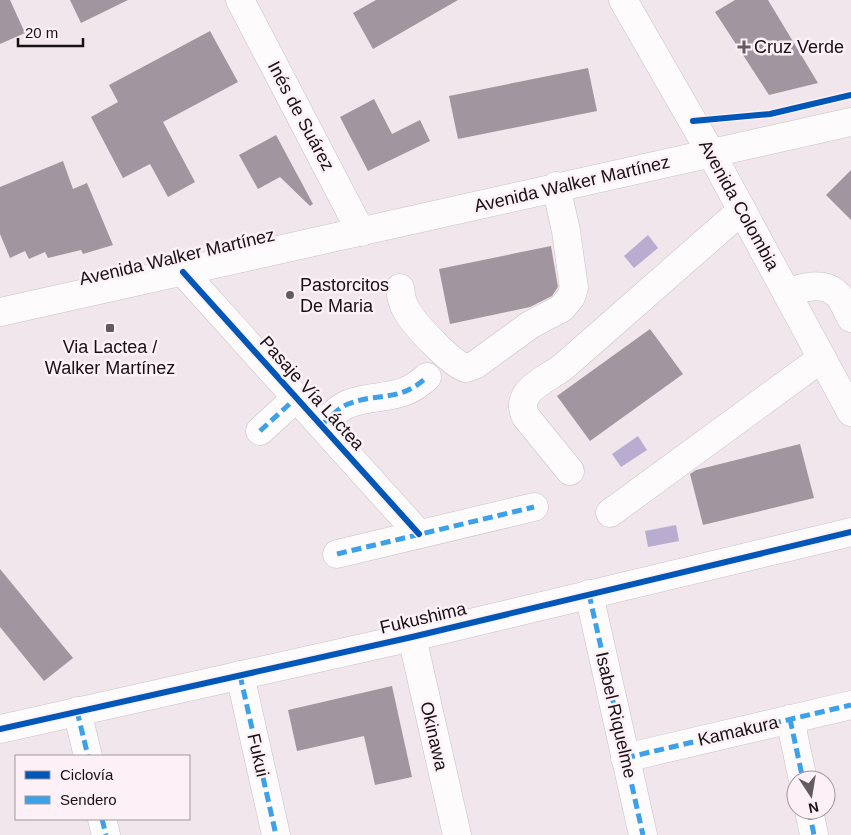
<svg xmlns="http://www.w3.org/2000/svg" width="851" height="835" font-family="Helvetica,sans-serif">
  <rect width="100%" height="100%" fill="#f1e6eb"/>
  <!-- water -->
  <g fill="#baacd0">
    <path d="M648,235L658,248L634,268L624,256Z"/>
    <path d="M638,436L647,450L621,467L612,454Z"/>
    <path d="M676,525L679,541L648,547L645,531Z"/>
  </g>
  <!-- building -->
  <g fill="#a196a0">
    <path d="M0,0H10L25,33L0,44Z"/>
    <path d="M70,0H128L81,23Z"/>
    <path d="M376,0H458L373,49L353,13Z"/>
    <path d="M735,0H768L818,83L769,95L715,12Z"/>
    <path d="M210,31L238,82L163,122L195,182L168,197L150,164L123,178L91,117L118,102L109,85Z"/>
    <path d="M588,68L597,111L458,139L449,96Z"/>
    <path d="M374,99L392,134L420,120L430,141L368,171L340,117Z"/>
    <path d="M276,135L313,204L310,206L280,177L258,189L239,155Z"/>
    <path d="M63,161L73,189L87,183L113,245L83,254L81,250L48,258L45,252L29,259L25,251L10,258L0,234V187Z"/>
    <path d="M851,170V220L826,195Z"/>
    <path d="M551,246L558,287L552,296L530,307L450,324L439,269Z"/>
    <path d="M650,329L683,374L590,441L557,396Z"/>
    <path d="M800,444L814,498L703,525L690,474L696,470Z"/>
    <path d="M0,569L73,658L44,681L0,627Z"/>
    <path d="M392,686L412,777L375,785L364,736L297,751L288,710Z"/>
  </g>
  <g fill="none" stroke-linecap="round" stroke-linejoin="round">
    <!-- minor casing -->
    <g stroke="#cac2c5" stroke-width="29">
      <g id="minor">
        <path d="M240,0L361,232"/>
        <path d="M183,272L419,534"/>
        <path d="M400,288C401,296 402,304 407,311C414,324 452,365 466,368L475,365L530,325L562,308L571,297L574,288L566,231L556,186"/>
        <path d="M787,294C801,287 823,281 837,294C843,299 847,311 851,318"/>
        <path d="M321,425C330,418 338,408 348,404C378,392 399,403 427,377"/>
        <path d="M260,431L296,398"/>
        <path d="M570,471L526,417C513,391 546,380 563,367L742,210"/>
        <path d="M610,513L822,358"/>
        <path d="M337,554L534,507"/>
        <path d="M589,594L643,835"/>
        <path d="M412,637L457,835"/>
        <path d="M240,675L276,835"/>
        <path d="M77,711L88,756"/>
        <path d="M790,719L803,780"/>
        <path d="M0,729L412,637L851,532"/>
        <path d="M625,758L851,705"/>
        <path d="M809,810L814,835"/>
        <path d="M102,819L106,835"/>
      </g>
    </g>
    <!-- major casing -->
    <g stroke="#cac2c5" stroke-width="29">
      <g id="major">
        <path d="M623,0L711,153L851,412"/>
        <path d="M0,312L851,122"/>
      </g>
    </g>
    <!-- minor -->
    <use href="#minor" stroke="#fdfbfc" stroke-width="28"/>
    <!-- major -->
    <use href="#major" stroke="#fdfbfc" stroke-width="28"/>
    <!-- quiet -->
    <g stroke="#3da1ea" stroke-width="5" stroke-dasharray="10 5" stroke-linecap="butt">
      <path d="M321,425C330,418 338,408 348,404C378,392 399,403 427,377"/>
      <path d="M260,431L296,398"/>
      <path d="M337,554L534,507"/>
      <path d="M589,594L643,835"/>
      <path d="M240,675L276,835"/>
      <path d="M77,711L88,756"/>
      <path d="M790,719L803,780"/>
      <path d="M625,758L851,705"/>
      <path d="M809,810L814,835"/>
      <path d="M102,819L106,835"/>
    </g>
    <!-- cycleway casing -->
    <g stroke="#fdf0f7" stroke-width="9">
      <g id="cycleway">
        <path d="M693,121L770,114L851,95"/>
        <path d="M183,272L419,534"/>
        <path d="M0,729L412,637L851,532"/>
      </g>
    </g>
    <!-- cycleway -->
    <use href="#cycleway" stroke="#0057b8" stroke-width="6"/>
  </g>
  <!-- markers -->
  <g fill="#635c5f" stroke="#fdf0f7" stroke-width="2">
    <path d="M741.5 39.5h5v5h5v5h-5v5h-5v-5h-5v-5h5z"/>
    <circle cx="290" cy="295" r="5"/>
    <rect x="105" y="323" width="10" height="10" rx="2.5"/>
  </g>
  <g text-anchor="middle" stroke-width="5" stroke-linejoin="round" paint-order="stroke">
    <!-- poi labels -->
    <g font-size="18" fill="#171114" stroke="#fdf0f7" text-anchor="start">
      <text x="754" y="53">Cruz Verde</text>
      <text x="300" y="291">Pastorcitos<tspan x="300" dy="21">De Maria</tspan></text>
      <text x="110" y="353" text-anchor="middle">Via Lactea /<tspan x="110" dy="21">Walker Martínez</tspan></text>
    </g>
    <!-- street labels -->
    <g font-size="18" fill="#171114" stroke="#fdf0f7">
      <text transform="translate(301 116) rotate(62)" y="6">Inés de Suárez</text>
      <text transform="translate(572 184) rotate(-13)" y="6">Avenida Walker Martínez</text>
      <text transform="translate(739 205) rotate(61)" y="6">Avenida Colombia</text>
      <text transform="translate(177 257) rotate(-13)" y="6">Avenida Walker Martínez</text>
      <text transform="translate(312 393) rotate(48)" y="6">Pasaje Vía Láctea</text>
      <text transform="translate(423 618) rotate(-13)" y="6">Fukushima</text>
      <text transform="translate(616 715) rotate(77)" y="6">Isabel Riquelme</text>
      <text transform="translate(738 731) rotate(-13)" y="6">Kamakura</text>
      <text transform="translate(434 736) rotate(77)" y="6">Okinawa</text>
      <text transform="translate(258 755) rotate(77)" y="6">Fukui</text>
    </g>
  </g>
  <!-- legend -->
  <rect x="15" y="755" width="175" height="65" fill="#fdf0f7" stroke="#a1979c"/>
  <rect x="25" y="771" width="25" height="8" fill="#0057b8" stroke="#a1979c"/>
  <text x="60" y="780" font-size="15" fill="#171114">Ciclovía</text>
  <rect x="25" y="796" width="25" height="8" fill="#3da1ea" stroke="#a1979c"/>
  <text x="60" y="805" font-size="15" fill="#171114">Sendero</text>
  <!-- north arrow -->
  <g transform="translate(811 795) rotate(168)"><circle r="24" fill="#fdf0f7" stroke="#a1979c"/>
  <path d="M0-4L9 19L0 12L-9 19Z" fill="#635c5f"/>
  <text y="-8" font-size="14" font-weight="bold" text-anchor="middle" fill="#171114">N</text>
  </g>
  <!-- scale -->
  <path d="M18 38v8h65v-8" fill="none" stroke="#171114" stroke-width="2.5"/>
  <text x="25" y="38" font-size="15" fill="#171114" stroke="#fdf0f7" stroke-width="4" paint-order="stroke">20 m</text>
</svg>
